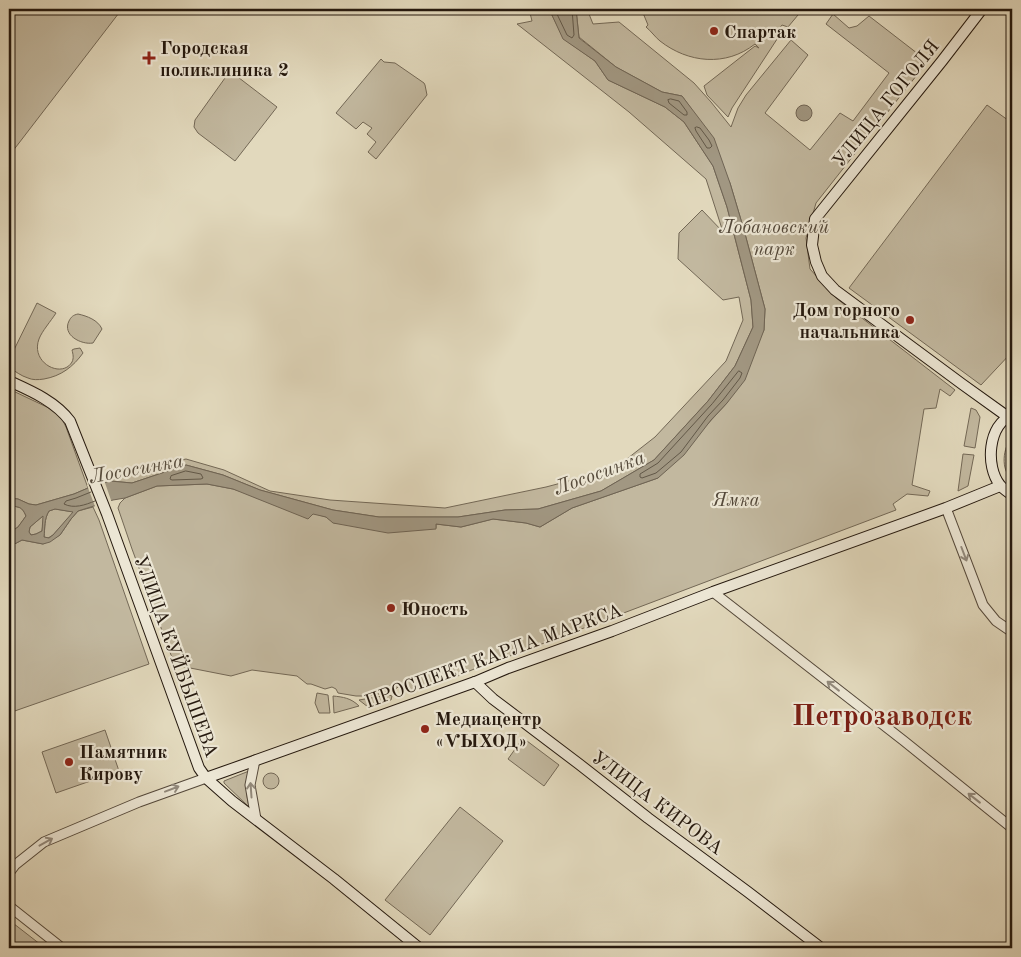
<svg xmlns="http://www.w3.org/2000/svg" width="1021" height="957" font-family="'Old Standard TT',serif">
  <rect width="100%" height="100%" fill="#e2d9bd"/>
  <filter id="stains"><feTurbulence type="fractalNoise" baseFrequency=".004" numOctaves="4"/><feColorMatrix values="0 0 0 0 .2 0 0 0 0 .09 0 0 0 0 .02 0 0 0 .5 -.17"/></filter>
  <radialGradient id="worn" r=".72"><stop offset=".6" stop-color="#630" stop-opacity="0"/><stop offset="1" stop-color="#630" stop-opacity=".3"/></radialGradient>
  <!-- green -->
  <g fill="#c2b89f" stroke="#736856">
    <path d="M9,9H122L9,156Z"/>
    <path d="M529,9H551V13L564,39L595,61L608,80L665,107L684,122L713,166L727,207L751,300L753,327L735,366L708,401L654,460L601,491L538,509L505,510L458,517H379L333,510L260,490L223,475L186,465L132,483L110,481L108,476L186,459L224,470L270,491L330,500L445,508L546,487L614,469L655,437L726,361L743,320L739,297L723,300L678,259L679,233L702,210L723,232L706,179L629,112L517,24L532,21Z"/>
    <path d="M576,9H587L593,24L619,22L694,83L711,102L731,127L738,108L746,95L791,40L808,55L765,113L810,150L840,113L853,121L889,73L826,24L833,14L849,28L857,26L869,16L922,57L924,66L816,203L806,238L810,269L836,298L955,390L950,396L940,389L936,408L924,409L912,485L930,491L928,496L907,494L893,504L896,510L502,659L486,664L453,678L409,692L401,687H398L393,691L369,696H356L338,693L336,689L332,687L325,689L311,684H307L297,676L252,670L231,676L180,666L171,655L132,549L118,508L120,503L125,498L157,486L207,484L233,489L326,517L334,523L436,528V524L461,527L493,519L526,523L540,527L572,508L658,478L727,403L764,330L765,309L744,230L730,183L690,107L682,96L662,92L616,67L579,37Z"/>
    <path d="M624,9H803L788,27L782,25L770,40L783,30L732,108L728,117L707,95L704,86L755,46L759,48L755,44C726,67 688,63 660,41C655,37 651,31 646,27L648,25L643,13L625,14Z"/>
    <path d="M381,59L384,62L395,63L424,83L425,85L427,95L376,159L368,152L376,142L367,134L372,128L363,122L356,129L336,113Z"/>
    <path d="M230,71L277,107L235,161L198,133L194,127L195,120Z"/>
    <path d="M987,105L1012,123V352L981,385L849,288Z"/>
    <path d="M37,303L56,313C51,321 42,331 39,339C30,363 62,379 72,362C74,358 73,354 72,350L74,349L80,348L83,353C73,367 61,376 44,379C38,380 32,380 28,378C21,376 15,371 10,368L9,360Z"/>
    <path d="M78,314C87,316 98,320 102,329L93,343C81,345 62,335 69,321C71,317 73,315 78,314Z"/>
    <path d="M9,389L51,409L61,417L66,427L88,488L74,494L36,505L29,504L18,499L9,498Z"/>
    <path d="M971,408L976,410L980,417L975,448L964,446Z"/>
    <path d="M1012,436V480C1000,468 1003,449 1012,436Z"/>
    <path d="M963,454L974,455L968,486L958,491Z"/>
    <path d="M9,504C18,509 21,504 26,516L18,527L9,533Z"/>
    <path d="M93,507L99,520L149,664L9,713V547L22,540L43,544L60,535L71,519L78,511Z"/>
    <path d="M55,509L74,512L53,535L48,538L44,537C45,528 44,519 49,511Z"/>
    <path d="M44,515L42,531L36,534L31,535L29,532L30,527Z"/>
    <path d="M317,693L328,695L330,713H319L315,703Z"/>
    <path d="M389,695L392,696L391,700L368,707L359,700Z"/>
    <path d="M333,696C343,697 351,698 359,706L334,713Z"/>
    <path d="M105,730L119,771L56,793L42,752Z"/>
    <path d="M523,738L559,765L544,786L508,759Z"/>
    <path d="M249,771C245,786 246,792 249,807L224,783V781Z"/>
    <circle cx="271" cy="781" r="8"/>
    <path d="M460,807L503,841L430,935L385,900Z"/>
    <path d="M9,920L45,948H9Z"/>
  </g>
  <!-- water -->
  <g fill="#a19782" stroke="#6f6454" fill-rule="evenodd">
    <path d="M551,9H576L579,38L616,67L662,92L682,96L714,138L730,183L744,230L765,309L764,330L745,380L727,403L711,420L684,455L658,478L572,508L540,527L526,523L493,519L461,527L436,524V529L388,533L333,523L326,517L313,514L308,519L233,489L207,484L157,486L125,498L113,500L78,511L71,519L60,535L50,542L43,544L22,540L9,547V533L18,527L26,516C21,504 18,509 9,504V498L18,499L29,504L36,505L74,494L88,488L110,481L132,483L186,465L223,475L260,490L333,510L379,517H458L505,510L538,509L601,491L654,460L708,401L735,366L753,327L751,300L727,207L713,166L684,122L665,107L608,80L595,61L563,39L551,13ZM55,509L73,512L53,535L49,538L44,537C45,528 44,519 49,511ZM43,516L42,531L36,534L31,535L29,532L30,527Z"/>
    <circle cx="804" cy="113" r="8"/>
  </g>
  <!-- pier -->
  <path fill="#e2d9bd" d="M104,480L112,503L96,509L87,485Z"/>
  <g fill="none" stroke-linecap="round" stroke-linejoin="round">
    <!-- shore -->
    <g stroke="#625848" stroke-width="1">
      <path d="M556,9V12L567,35L572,38L574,35L572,9"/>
      <path d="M671,99L679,101L687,112V115H684L669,103L668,100Z"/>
      <path d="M697,127L700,128L709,140L712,146L710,148H707L696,131L695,128Z"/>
      <path d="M739,371L742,373L740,378L723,400L708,416L681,452L656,473L642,478L640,477V474L658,463L712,404Z"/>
      <path d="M186,471L201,474L203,478L201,479L172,480L170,479L171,476Z"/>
      <path d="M91,492L76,498L66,501L64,504C74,509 85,505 95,501"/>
    </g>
    <!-- tertiary casing -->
    <g stroke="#54483a" stroke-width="11">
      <g id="tertiary">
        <path d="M946,508L983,605L996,621L1012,632"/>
        <path d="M713,592L904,741L1012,828"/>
        <path d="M255,760L250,785L256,819"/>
        <path d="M9,873L15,865L44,842L139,802L206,778"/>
        <path d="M9,906L62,948"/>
      </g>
    </g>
    <!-- secondary casing -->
    <g stroke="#24180e" stroke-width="12">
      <g id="secondary">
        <path d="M982,9L942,61L815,219L812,245L816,262L822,276L835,290L962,384L1008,417"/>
        <path d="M9,381C31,391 55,401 70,421L107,514L199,768L206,778L232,801L334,879L419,948"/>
        <path d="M1012,415C988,425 985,466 1000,485C1003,489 1008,492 1012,495"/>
        <path d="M475,682L493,699L579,764L648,818L748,892L821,948"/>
        <path d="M206,778L223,772L475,682L508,668L612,631L713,592L946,508L1000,486"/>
      </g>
    </g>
    <!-- tertiary -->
    <use href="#tertiary" stroke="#ece6d4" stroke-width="9"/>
    <!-- secondary -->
    <use href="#secondary" stroke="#ece6d4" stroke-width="10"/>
  </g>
  <!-- one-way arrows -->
  <defs><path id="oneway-shaft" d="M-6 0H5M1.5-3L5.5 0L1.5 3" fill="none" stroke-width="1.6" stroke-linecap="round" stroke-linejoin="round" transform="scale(1.25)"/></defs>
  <g stroke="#92897b">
    <use href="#oneway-shaft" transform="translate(964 554) rotate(69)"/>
    <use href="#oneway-shaft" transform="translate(833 686) rotate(-142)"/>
    <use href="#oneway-shaft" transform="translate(172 789) rotate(-21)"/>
    <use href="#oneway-shaft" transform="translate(251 790) rotate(-94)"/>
    <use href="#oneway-shaft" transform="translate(974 798) rotate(-142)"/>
    <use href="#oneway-shaft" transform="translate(46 842) rotate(-29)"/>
  </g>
  <!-- markers -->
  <g fill="#8f2418" stroke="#ece6d4" stroke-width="2">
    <circle cx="714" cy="31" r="5"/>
    <path d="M146.5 50.5h5v5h5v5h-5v5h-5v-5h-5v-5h5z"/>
    <circle cx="910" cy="320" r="5"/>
    <circle cx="391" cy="608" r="5"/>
    <circle cx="425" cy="729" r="5"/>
    <circle cx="69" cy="762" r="5"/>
  </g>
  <g text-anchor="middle" stroke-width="4.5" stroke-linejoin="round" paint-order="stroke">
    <!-- poi labels -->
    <g font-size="19" font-weight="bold" fill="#24180e" stroke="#ece6d4" text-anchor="start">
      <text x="724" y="38">Спартак</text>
      <text x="160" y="54">Городская<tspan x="160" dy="22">поликлиника 2</tspan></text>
      <text x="900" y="316" text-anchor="end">Дом горного<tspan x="900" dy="22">начальника</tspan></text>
      <text x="401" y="615">Юность</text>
      <text x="435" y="725">Медиацентр<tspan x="435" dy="22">«ѴЫХОД»</tspan></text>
      <text x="79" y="758">Памятник<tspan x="79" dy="22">Кирову</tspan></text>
    </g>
    <!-- street labels -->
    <g font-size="19" fill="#24180e" stroke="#ece6d4">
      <text transform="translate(885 103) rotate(-51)" y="7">УЛИЦА ГОГОЛЯ</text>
      <text transform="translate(493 655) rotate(-20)" y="7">ПРОСПЕКТ КАРЛА МАРКСА</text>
      <text transform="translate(177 656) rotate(70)" y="7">УЛИЦА КУЙБЫШЕВА</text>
      <text transform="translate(658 802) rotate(37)" y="7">УЛИЦА КИРОВА</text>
    </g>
    <!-- park labels -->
    <g font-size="19" font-style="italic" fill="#53483a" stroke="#ece6d4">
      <text x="774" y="233">Лобановский<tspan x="774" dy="22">парк</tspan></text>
      <text x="736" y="506">Ямка</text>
    </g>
    <!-- water labels -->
    <g font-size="20" font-style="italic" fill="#564b3c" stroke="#ece6d4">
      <text transform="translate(136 468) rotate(-10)" y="7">Лососинка</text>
      <text transform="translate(599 472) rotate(-20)" y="7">Лососинка</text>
    </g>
    <!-- town labels -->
    <g font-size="29" font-weight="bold" fill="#7a1f14" stroke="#ece6d4">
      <text x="882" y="725">Петрозаводск</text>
    </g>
  </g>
  <!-- margin -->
  <rect width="1021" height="957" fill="none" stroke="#e2d9bd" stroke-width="30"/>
  <rect x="10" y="10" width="1001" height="937" fill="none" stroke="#24180e" stroke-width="2.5"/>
  <rect x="15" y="15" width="991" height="927" fill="none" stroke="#24180e"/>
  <rect width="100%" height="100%" filter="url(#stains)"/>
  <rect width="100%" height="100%" fill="url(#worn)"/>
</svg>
